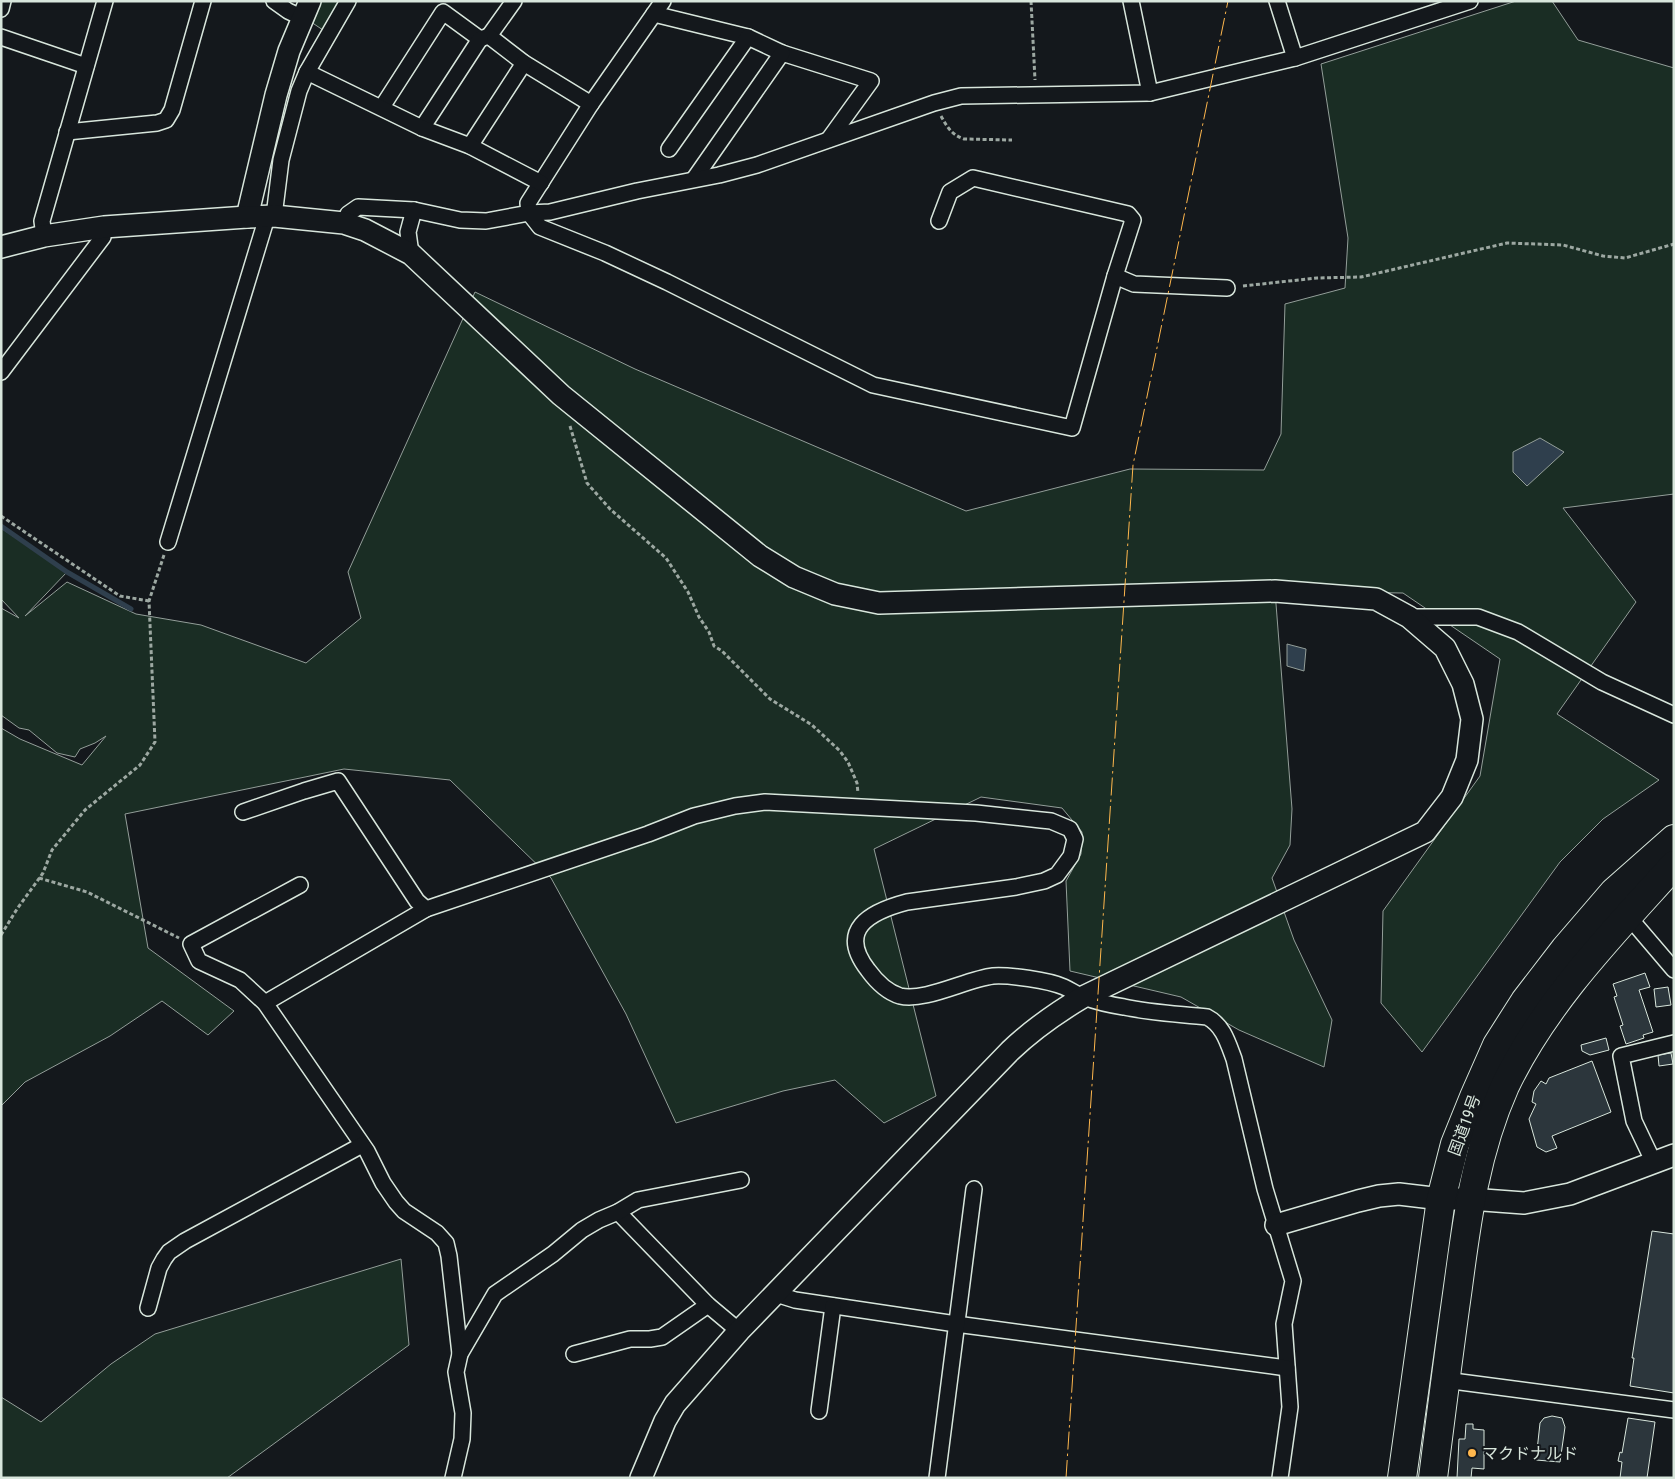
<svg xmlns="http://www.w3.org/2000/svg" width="1675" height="1479" font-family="'Roboto Condensed','Noto Sans JP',sans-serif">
  <rect width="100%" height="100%" fill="#14181c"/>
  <!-- green -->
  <g fill="#1a2d24" stroke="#939e99">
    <path d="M321,1H340L323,30L311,22Z"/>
    <path d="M1516,1H1552L1578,40L1674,68V494L1563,508L1636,602L1557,714L1659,780L1603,819L1560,862L1422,1052L1381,1003L1383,911L1480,776L1500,659L1403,593L1275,591L1292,809L1290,845L1272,878L1294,940L1332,1020L1324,1067L1239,1030L1181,997L1070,971L1066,881L1081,854L1082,832L1062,808L981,797L874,849L936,1096L884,1123L835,1080L783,1091L676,1123L626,1014L551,878L450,780L344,769L125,814L148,948L234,1011L208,1035L162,1001L110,1036L25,1082L1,1106V728L20,739L82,765L106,736L95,743L80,749L75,757L57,753L29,730L19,728L1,715V608L19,618L1,599V528L67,572L25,616L67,582L136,614L201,625L306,663L361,618L348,572L475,292L635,369L966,511L1130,469L1264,470L1281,434L1285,304L1345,288L1348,238L1321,64Z"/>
    <path d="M401,1259L409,1345L227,1478H1V1397L41,1422L111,1364L155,1334Z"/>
  </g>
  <!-- water -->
  <g fill="#2f3f4d" stroke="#939e99">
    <path d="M1540,438L1564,452L1527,486L1513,472V452Z"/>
    <path d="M1287,644L1306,649L1304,671L1287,666Z"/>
  </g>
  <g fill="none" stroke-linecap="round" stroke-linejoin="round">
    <!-- stream -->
    <path stroke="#2f3f4d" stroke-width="5" d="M1,526L67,572L131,609"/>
  </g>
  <!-- building -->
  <g fill="#2c363c" stroke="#d8e6dc">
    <path d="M1645,973L1650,987L1639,990L1653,1032L1643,1035L1644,1038L1626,1044L1620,1026L1623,1025L1614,997L1617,996L1613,984Z"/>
    <path d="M1668,987L1671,1005L1656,1007L1654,989Z"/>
    <path d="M1606,1038L1609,1050L1590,1055L1582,1051L1581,1045Z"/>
    <path d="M1671,1053L1673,1064L1659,1066L1658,1055Z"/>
    <path d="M1592,1061L1611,1112L1552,1136L1557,1148L1546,1152L1537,1147L1529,1119L1536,1104L1532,1102L1534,1091L1541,1081L1546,1084L1549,1078Z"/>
    <path d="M1652,1231L1674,1234V1393L1630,1386L1634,1358H1632Z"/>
    <path d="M1552,1416L1562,1418L1565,1427L1560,1462L1536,1460L1540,1423L1544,1418Z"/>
    <path d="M1628,1418L1655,1422L1647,1478H1620L1622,1462L1618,1461L1620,1452L1622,1453Z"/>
    <path d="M1466,1424H1473V1429L1484,1430V1469L1472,1468L1471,1478H1457L1459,1439H1465Z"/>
  </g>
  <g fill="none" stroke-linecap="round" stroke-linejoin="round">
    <!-- street casing -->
    <g stroke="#d8e6dc" stroke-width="18">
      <g id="street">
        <path d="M274,1L288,11L303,18"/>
        <path d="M663,1L591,104L528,203L529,213L540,227L605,253L667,282L873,385L1072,428L1115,276L1133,220L1128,214L973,178L950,192L939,221"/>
        <path d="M1131,1L1150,93"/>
        <path d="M1277,1L1295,58"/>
        <path d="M1,9L3,1"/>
        <path d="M654,14L748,37L782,53L871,81L829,139"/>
        <path d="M489,36L514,1"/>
        <path d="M1,37L86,66"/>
        <path d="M307,72L348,1"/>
        <path d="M382,107L443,12L480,39L489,36L524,63L591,104"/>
        <path d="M422,128L480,39"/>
        <path d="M67,132L157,123L166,120L172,110L203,1"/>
        <path d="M470,146L524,63"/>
        <path d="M669,149L748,37"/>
        <path d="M694,179L782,53"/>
        <path d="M274,216L281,160L299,91L307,72L422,128L470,146L541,183"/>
        <path d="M344,223L348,214L358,207L414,210L460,220L486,221L529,213L550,212L637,191L719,175L757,165L934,103L961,96L1150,93L1295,58L1470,1"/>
        <path d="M44,236L42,221L105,1"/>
        <path d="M411,254L408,232L414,210"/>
        <path d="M1115,276L1134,284L1227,288"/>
        <path d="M1,372L103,237L104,227"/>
        <path d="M168,542L267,217"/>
        <path d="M1409,617H1478L1518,632L1602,682L1674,715"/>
        <path d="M243,812L304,791L338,781L417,901L426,909"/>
        <path d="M300,885L191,944L199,961L240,980L265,1003L367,1151L383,1183L396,1202L404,1211L437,1233L446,1243L449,1256L460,1354"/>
        <path d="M1628,916L1674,970"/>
        <path d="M265,1003L426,909L648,834L694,816L735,806L765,802L976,813L1041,820L1051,821L1070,829L1075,839L1071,856L1057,875L1044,881L1016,887L907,902C869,912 837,930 868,970C876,981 887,992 900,996C925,1002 967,979 993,976C1010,975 1048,980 1064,987C1071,990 1077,995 1084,997C1097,1002 1111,1005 1124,1007C1152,1013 1180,1014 1207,1017C1223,1025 1228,1043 1234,1059L1265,1189L1293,1281L1284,1324L1290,1407L1280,1478"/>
        <path d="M1654,1163L1634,1121L1621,1056L1674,1043"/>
        <path d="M618,1212L708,1305L739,1331"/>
        <path d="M776,1294L795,1300L956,1324L1287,1368"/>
        <path d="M148,1308L159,1268L164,1259L169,1252L185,1241L362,1145"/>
        <path d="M574,1354L630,1339H650L662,1337L708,1305"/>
        <path d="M1445,1380L1674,1410"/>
        <path d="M819,1411L833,1306"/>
        <path d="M453,1478L462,1439L463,1413L456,1372L460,1354L495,1294L553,1254L582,1230L599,1220L618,1212L638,1200L741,1180"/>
        <path d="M937,1478L974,1189"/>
      </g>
    </g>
    <!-- secondary casing -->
    <g stroke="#d8e6dc" stroke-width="24">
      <g id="secondary">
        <path d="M247,217L276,95L289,51L310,1"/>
        <path d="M1,247L44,236L104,227L247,217L274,216L344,223L365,230L411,254L561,395L760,556L794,577L835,594L879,603L1275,591L1376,599L1409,617L1445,648L1463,684L1472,719L1467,760L1452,797L1425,832L1083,997C1056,1013 1032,1030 1010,1051L739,1331L675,1404L665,1421L641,1478"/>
        <path d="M1276,1225L1358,1201L1379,1196L1399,1194L1441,1199H1470L1524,1203L1570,1194L1674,1155"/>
      </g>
    </g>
    <!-- highway casing -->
    <g stroke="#d8e6dc" stroke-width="30">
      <g id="highway">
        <path d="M1402,1478L1441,1199L1455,1144L1474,1097L1497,1045L1525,1001L1565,949L1614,892L1674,839"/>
        <path d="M1433,1478C1441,1414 1449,1351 1458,1287C1467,1218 1476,1151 1505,1086C1545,1002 1612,934 1674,865"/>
      </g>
    </g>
    <!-- path -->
    <g stroke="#9da8a2" stroke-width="3" stroke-dasharray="4 2.5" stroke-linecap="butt">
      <path d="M1031,1L1035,80"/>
      <path d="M941,116C947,127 952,135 964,139L1012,140"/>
      <path d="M1243,286L1317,278L1361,277L1507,243L1563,245L1603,256L1625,258L1674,244"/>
      <path d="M570,426L587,483L610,509L666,558L688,592L699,617L709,632L714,646L722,651L770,699L812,725L840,751L848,762L857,783L858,793"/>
      <path d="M1,516L120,596L149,601"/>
      <path d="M39,878L87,892L179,938"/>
      <path d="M1,935L17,909L43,873L52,850L85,810L140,765L155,742L149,601L164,555"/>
    </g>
    <!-- street -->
    <use href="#street" stroke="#14181c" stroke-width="15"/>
    <!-- secondary -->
    <use href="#secondary" stroke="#14181c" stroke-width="21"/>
    <!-- highway -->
    <use href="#highway" stroke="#14181c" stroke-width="28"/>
    <!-- power -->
    <path stroke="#ffb74d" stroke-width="1" stroke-dasharray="18 4 2.5 4" stroke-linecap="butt" d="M1066,1478L1133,465L1228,1"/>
  </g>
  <!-- markers -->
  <circle fill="#ffb74d" stroke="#14181c" stroke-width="2" cx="1472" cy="1453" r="5"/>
  <g text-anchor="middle" stroke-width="4" stroke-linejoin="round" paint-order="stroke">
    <!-- street labels -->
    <g font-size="16" fill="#d8e6dc" stroke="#14181c">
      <text transform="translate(1464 1125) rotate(-70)" y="6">国道19号</text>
    </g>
    <!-- poi labels -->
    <g font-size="16" fill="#d8e6dc" stroke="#14181c" text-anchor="start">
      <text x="1482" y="1459">マクドナルド</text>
    </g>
  </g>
  <!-- border -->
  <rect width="1675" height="1479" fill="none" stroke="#d8e6dc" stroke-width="5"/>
</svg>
